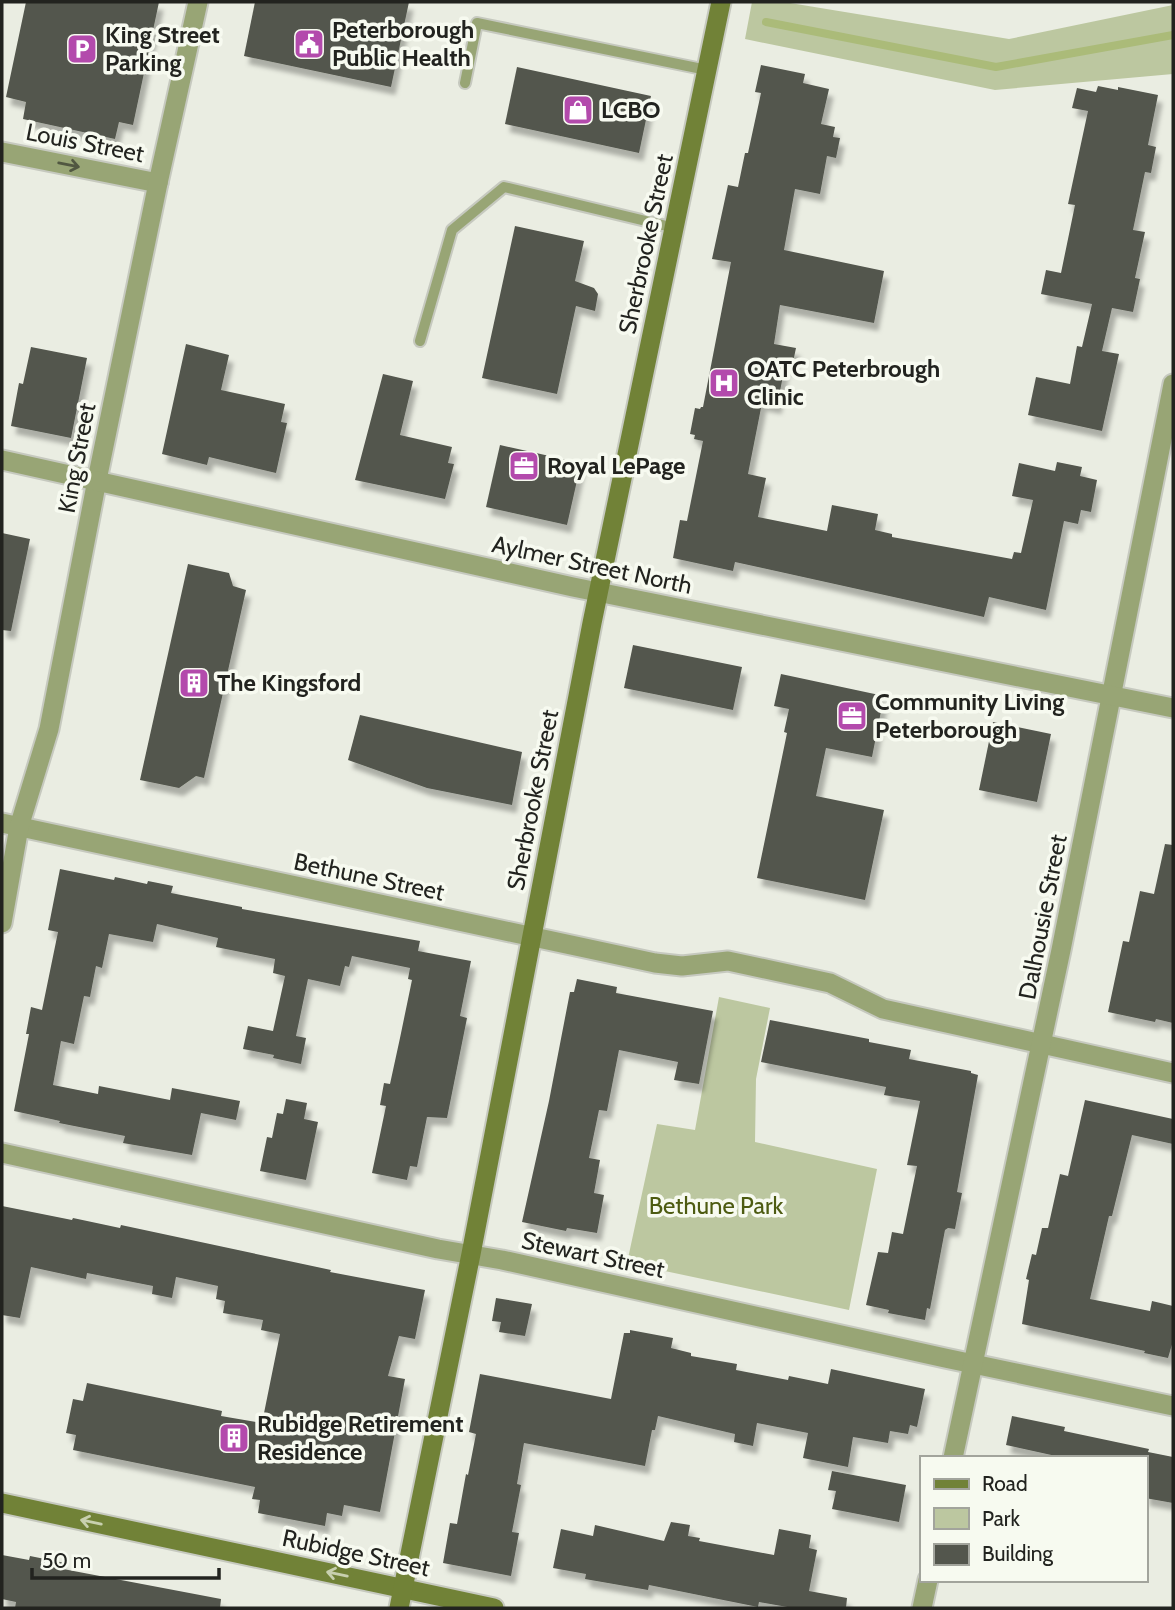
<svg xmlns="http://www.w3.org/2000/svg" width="1175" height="1610" font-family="Cabin,sans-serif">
  <defs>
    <filter id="shadow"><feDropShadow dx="4.5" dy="8" stdDeviation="2" flood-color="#0004"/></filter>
  </defs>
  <rect width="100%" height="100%" fill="#eaede2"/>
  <!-- green -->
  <g fill="#bcc7a0">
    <path d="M752,2H784L1009,39L1173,5V74L995,90L745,39Z"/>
    <path d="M719,997L770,1008L756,1079L755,1142L877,1169L849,1310L627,1263L657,1124L695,1130Z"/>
  </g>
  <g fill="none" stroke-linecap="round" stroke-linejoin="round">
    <!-- stream -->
    <path stroke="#abbb79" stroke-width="8" d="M766,22L996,67L1173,35"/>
  </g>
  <!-- building -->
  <g fill="#53564d" filter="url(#shadow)">
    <path d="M26,2H159L133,125L119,122L115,139L23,119L26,102L6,97Z"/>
    <path d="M255,2H409L391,87L244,56Z"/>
    <path d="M761,65L805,74L803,83L829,89L821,124L835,127L833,137L840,138L836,158L827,156L820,194L795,189L784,250L884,271L874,323L780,305L774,344L796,348L792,367L785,366L777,406L762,403L748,474L766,478L758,517L827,531L832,505L878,514L875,530L892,534V537L1012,559L1014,552L1021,553L1033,500L1012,496L1019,463L1055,471L1057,462L1082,467L1080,476L1097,480L1091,512L1081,510L1078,524L1064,521L1046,610L989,597L984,617L735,562L733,571L673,558L680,520L687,521L703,441L694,439L695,435L690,434L695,408L700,409L701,407H703L731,262L712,259L728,185L738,187L745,153H748L761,93L755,92Z"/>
    <path d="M517,67L651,96L639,153L505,124Z"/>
    <path d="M1098,86L1118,90V87L1158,95L1148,145L1156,147L1151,173L1145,172L1133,230L1145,232L1135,278L1140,279L1133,312L1112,308L1102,351L1119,354L1102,431L1028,415L1036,377L1070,384L1077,346L1082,347L1092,304L1041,294L1046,270L1061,273L1075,205L1068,204L1088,111L1072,108L1077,88L1096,92Z"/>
    <path d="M515,226L584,241L575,281L594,288L598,294L595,311L576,306L557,394L482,378Z"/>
    <path d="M186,344L229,355L221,390L285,404L281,422L287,423L276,473L209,457L207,465L162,454Z"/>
    <path d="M31,347L87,358L71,438L11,426L19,383L23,384Z"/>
    <path d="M383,374L413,381L400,435L452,447L448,463L454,464L445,499L355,480Z"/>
    <path d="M500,445L581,463L567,525L486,507Z"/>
    <path d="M2,533L30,539L11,631L2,630Z"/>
    <path d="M188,564L229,573L233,586L246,590L204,778L196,776L179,788L140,780Z"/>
    <path d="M633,645L742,667L733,710L624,688Z"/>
    <path d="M781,674L884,696L872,757L826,748L816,796L884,810L865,900L757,878L787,733L784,732L789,709L774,706Z"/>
    <path d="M360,715L522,752L512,805L427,788L348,760Z"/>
    <path d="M993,722L1051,734L1037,802L979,790Z"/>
    <path d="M1165,844L1173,845V1023L1156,1019L1155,1022L1108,1012L1123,941L1129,942L1140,891L1154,894Z"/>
    <path d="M60,869L114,880L115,877L147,884L148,881L173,886L171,893L242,907V909L420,941L418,951L471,961L460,1016L467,1018L447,1118L427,1117L417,1167L410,1166L407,1180L372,1173L386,1106L380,1105L384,1083L390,1084L400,1038L412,980L408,979L410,968L352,956L349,967L345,966L340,986L308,979L296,1036L306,1038L301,1064L273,1058L274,1055L243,1049L248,1026L273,1031L285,976L273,973L275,959L216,947L218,938L157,924L153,942L109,934L102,968L96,966L90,997L84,996L74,1044L61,1041L53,1085L98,1094L99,1086L170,1100L172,1088L240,1101L236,1120L201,1113L192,1155L123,1143L125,1136L59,1123L60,1121L51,1119L14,1111L29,1034H26L31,1007L42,1010L58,932L48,930Z"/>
    <path d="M577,979L617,987L616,993L713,1011L699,1084L674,1080L678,1062L619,1050L607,1111L599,1110L589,1158L600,1160L594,1193L604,1195L597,1233L567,1228L566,1231L522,1222L549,1101L570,992H574Z"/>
    <path d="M770,1020L869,1039V1042L911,1050L909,1059L971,1071V1073L978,1075L957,1192L962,1193L955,1229L948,1228L945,1230L930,1309L927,1308L925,1320L888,1313L889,1310L866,1305L878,1252L888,1253L892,1232L903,1234L917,1166L907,1165L920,1101L884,1095L886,1087L761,1062Z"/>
    <path d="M286,1099L307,1103L304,1119L318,1122L306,1180L260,1171L267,1137L272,1138L277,1113L283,1114Z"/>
    <path d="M1085,1100L1173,1119V1144L1132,1135L1112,1216H1109L1090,1299L1150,1311L1152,1301L1173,1306V1341L1168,1358L1144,1353L1145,1351L1022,1324L1029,1280L1026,1279L1032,1254L1036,1255L1042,1228H1048L1060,1174L1068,1176Z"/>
    <path d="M2,1206L72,1220L73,1218L120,1228L121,1225L331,1270L330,1272L425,1290L415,1339L399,1336L388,1376L405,1379L380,1512L344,1505L342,1516L327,1513L325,1526L258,1513L260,1500L252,1499L255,1487L73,1450L76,1435L66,1433L73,1399L83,1401L87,1383L222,1411L221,1416L262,1423L280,1334L261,1330L263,1320L223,1313L225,1301L216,1299L218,1286L176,1277L172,1298L152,1294L153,1286L87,1273L86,1279L31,1267L20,1318L2,1315Z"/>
    <path d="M496,1298L532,1304L525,1336L499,1332L501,1322L492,1321Z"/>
    <path d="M630,1330L673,1338L671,1348L691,1353V1356L737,1364L736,1370L788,1380L789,1376L828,1384L831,1369L925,1389L917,1427L910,1425L908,1434L890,1431L888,1443L853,1437L848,1467L803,1458L808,1433L757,1423L753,1446L734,1442L735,1434L658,1416L655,1430H652L645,1466L524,1443L517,1484L521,1485L512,1532L519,1533L511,1576L443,1563L450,1523L457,1524L466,1474L468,1475L476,1434L469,1432L480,1374L611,1399L624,1333H630Z"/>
    <path d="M1012,1416L1065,1427L1064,1431L1149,1449L1148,1452L1173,1457V1503L1145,1498V1458H1065L1006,1445Z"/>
    <path d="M832,1471L906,1485L899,1522L832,1509L836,1491L828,1490Z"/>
    <path d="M671,1522L690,1525L688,1536L700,1538L699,1541L774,1555L779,1529L811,1535L809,1548L817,1550L809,1591L847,1598L846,1608H793L759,1602L758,1607L649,1585L648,1590L585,1579L586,1574L553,1568L561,1529L593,1536L595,1525L664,1541Z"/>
    <path d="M2,1555L29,1560L30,1556L65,1563L63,1569L221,1599L220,1608H15L16,1602L2,1599Z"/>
  </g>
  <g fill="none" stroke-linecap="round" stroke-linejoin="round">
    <!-- service casing -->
    <g stroke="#c6c9bf" stroke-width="14">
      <g id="service">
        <path d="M465,83L477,23L707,70"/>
        <path d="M420,341L452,230L504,187L675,228"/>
      </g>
    </g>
    <!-- minor casing -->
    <g stroke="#c6c9bf" stroke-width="23">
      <g id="minor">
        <path d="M2,152L158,183"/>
        <path d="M2,823L655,963L682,966L728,961L830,983L883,1009L1173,1073"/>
        <path d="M2,923L19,827L49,729L97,480L158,183L198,2"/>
        <path d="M2,1153L438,1249L502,1260L945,1358L1173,1406"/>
        <path d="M953,1458L1061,950L1173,384"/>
        <path d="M922,1608L928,1580"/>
      </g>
    </g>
    <!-- tertiary casing -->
    <g stroke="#c6c9bf" stroke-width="23">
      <path id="tertiary" d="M2,460L573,587L1173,708"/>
    </g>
    <!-- secondary casing -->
    <g stroke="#c6c9bf" stroke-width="23">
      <g id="secondary">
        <path d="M2,1503L494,1608"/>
        <path d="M399,1608L471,1254L592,623L721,2"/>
      </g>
    </g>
    <!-- service -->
    <use href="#service" stroke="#98a575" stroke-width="10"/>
    <!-- minor -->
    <use href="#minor" stroke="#98a575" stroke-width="19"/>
    <!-- tertiary -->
    <use href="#tertiary" stroke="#98a575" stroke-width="19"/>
    <!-- secondary -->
    <use href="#secondary" stroke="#718237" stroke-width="19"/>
  </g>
  <!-- one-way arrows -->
  <defs><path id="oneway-shaft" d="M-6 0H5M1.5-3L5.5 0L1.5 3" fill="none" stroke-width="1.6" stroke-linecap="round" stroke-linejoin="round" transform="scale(1.75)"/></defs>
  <use stroke="#515741" href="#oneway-shaft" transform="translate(69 165) rotate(11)"/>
  <g stroke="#c8d0af">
    <use href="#oneway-shaft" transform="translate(91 1522) rotate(-168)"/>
    <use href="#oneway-shaft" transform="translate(337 1574) rotate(-168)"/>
  </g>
  <!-- icons -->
  <defs>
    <g id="civic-square" transform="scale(1.575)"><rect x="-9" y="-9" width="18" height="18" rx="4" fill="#b34aac" stroke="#f7faf0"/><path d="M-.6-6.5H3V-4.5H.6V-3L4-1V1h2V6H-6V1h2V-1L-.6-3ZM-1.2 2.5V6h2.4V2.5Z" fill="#fff"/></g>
    <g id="parking-square" transform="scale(1.575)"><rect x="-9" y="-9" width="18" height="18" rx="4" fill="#b34aac" stroke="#f7faf0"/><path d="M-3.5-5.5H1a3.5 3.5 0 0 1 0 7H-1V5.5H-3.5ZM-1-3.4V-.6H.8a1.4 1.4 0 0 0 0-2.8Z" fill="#fff"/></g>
    <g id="shop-square" transform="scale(1.575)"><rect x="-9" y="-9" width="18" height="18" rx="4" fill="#b34aac" stroke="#f7faf0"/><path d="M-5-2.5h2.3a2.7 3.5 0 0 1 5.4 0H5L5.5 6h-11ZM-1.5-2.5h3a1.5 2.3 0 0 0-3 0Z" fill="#fff"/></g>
    <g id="hospital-square" transform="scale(1.575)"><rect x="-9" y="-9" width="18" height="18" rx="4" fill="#b34aac" stroke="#f7faf0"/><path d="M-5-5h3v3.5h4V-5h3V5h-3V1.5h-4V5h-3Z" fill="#fff"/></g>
    <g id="office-square" transform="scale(1.575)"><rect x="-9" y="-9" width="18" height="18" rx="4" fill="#b34aac" stroke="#f7faf0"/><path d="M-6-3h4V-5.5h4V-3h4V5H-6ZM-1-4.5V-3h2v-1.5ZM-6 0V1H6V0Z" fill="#fff"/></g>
    <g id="building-square" transform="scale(1.575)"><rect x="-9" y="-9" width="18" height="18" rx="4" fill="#b34aac" stroke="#f7faf0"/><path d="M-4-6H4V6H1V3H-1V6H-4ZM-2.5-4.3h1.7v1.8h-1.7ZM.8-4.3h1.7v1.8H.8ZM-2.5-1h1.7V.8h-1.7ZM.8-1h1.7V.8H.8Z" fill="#fff"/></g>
  </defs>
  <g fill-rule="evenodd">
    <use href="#civic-square" x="309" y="44"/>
    <use href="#parking-square" x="82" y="49"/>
    <use href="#shop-square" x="578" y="110"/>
    <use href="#hospital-square" x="724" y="383"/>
    <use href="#office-square" x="524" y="466"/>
    <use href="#building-square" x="194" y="683"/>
    <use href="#office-square" x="852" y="716"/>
    <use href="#building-square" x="234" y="1438"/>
  </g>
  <g text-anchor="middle" stroke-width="7" stroke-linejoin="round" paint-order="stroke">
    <!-- poi labels -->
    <g font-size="24" font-weight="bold" fill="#22231f" stroke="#f7faf0" text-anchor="start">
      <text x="332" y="38">Peterborough<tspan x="332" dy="28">Public Health</tspan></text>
      <text x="105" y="43">King Street<tspan x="105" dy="28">Parking</tspan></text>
      <text x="601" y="118">LCBO</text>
      <text x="747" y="377">OATC Peterbrough<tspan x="747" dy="28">Clinic</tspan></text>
      <text x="547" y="474">Royal LePage</text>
      <text x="217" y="691">The Kingsford</text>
      <text x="875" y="710">Community Living<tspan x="875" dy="28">Peterborough</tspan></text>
      <text x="257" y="1432">Rubidge Retirement<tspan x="257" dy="28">Residence</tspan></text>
    </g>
    <!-- street labels -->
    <g font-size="24" fill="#22231f" stroke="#f7faf0">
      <text transform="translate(85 143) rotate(11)" y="8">Louis Street</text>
      <text transform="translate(646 244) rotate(-78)" y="8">Sherbrooke Street</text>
      <text transform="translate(77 458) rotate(-79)" y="8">King Street</text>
      <text transform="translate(592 565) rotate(12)" y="8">Aylmer Street North</text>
      <text transform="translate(533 800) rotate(-79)" y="8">Sherbrooke Street</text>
      <text transform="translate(369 877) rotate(12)" y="8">Bethune Street</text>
      <text transform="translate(1043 917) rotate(-79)" y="8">Dalhousie Street</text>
      <text transform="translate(593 1255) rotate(12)" y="8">Stewart Street</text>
      <text transform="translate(356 1553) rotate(12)" y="8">Rubidge Street</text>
    </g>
    <!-- park labels -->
    <g font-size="24" fill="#4d5b11" stroke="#f7faf0">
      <text x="716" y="1214">Bethune Park</text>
    </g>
  </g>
  <!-- border -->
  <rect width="1175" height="1610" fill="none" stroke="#22231f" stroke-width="7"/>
  <!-- legend -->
  <rect x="920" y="1456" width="228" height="126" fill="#f7faf0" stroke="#a2a49c" stroke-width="2"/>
  <rect x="934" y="1479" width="35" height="10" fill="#718237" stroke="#a2a49c" stroke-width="2"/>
  <text x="982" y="1491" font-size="21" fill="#22231f">Road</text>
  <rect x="934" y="1508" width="35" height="21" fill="#bcc7a0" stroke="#a2a49c" stroke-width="2"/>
  <text x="982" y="1526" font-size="21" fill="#22231f">Park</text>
  <rect x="934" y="1544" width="35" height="21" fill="#53564d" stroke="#a2a49c" stroke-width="2"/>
  <text x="982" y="1561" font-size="21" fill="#22231f">Building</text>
  <!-- scale -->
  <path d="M32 1568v10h187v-10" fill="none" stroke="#22231f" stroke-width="3.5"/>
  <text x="42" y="1568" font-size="21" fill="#22231f" stroke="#f7faf0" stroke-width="5" paint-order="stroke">50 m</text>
</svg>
